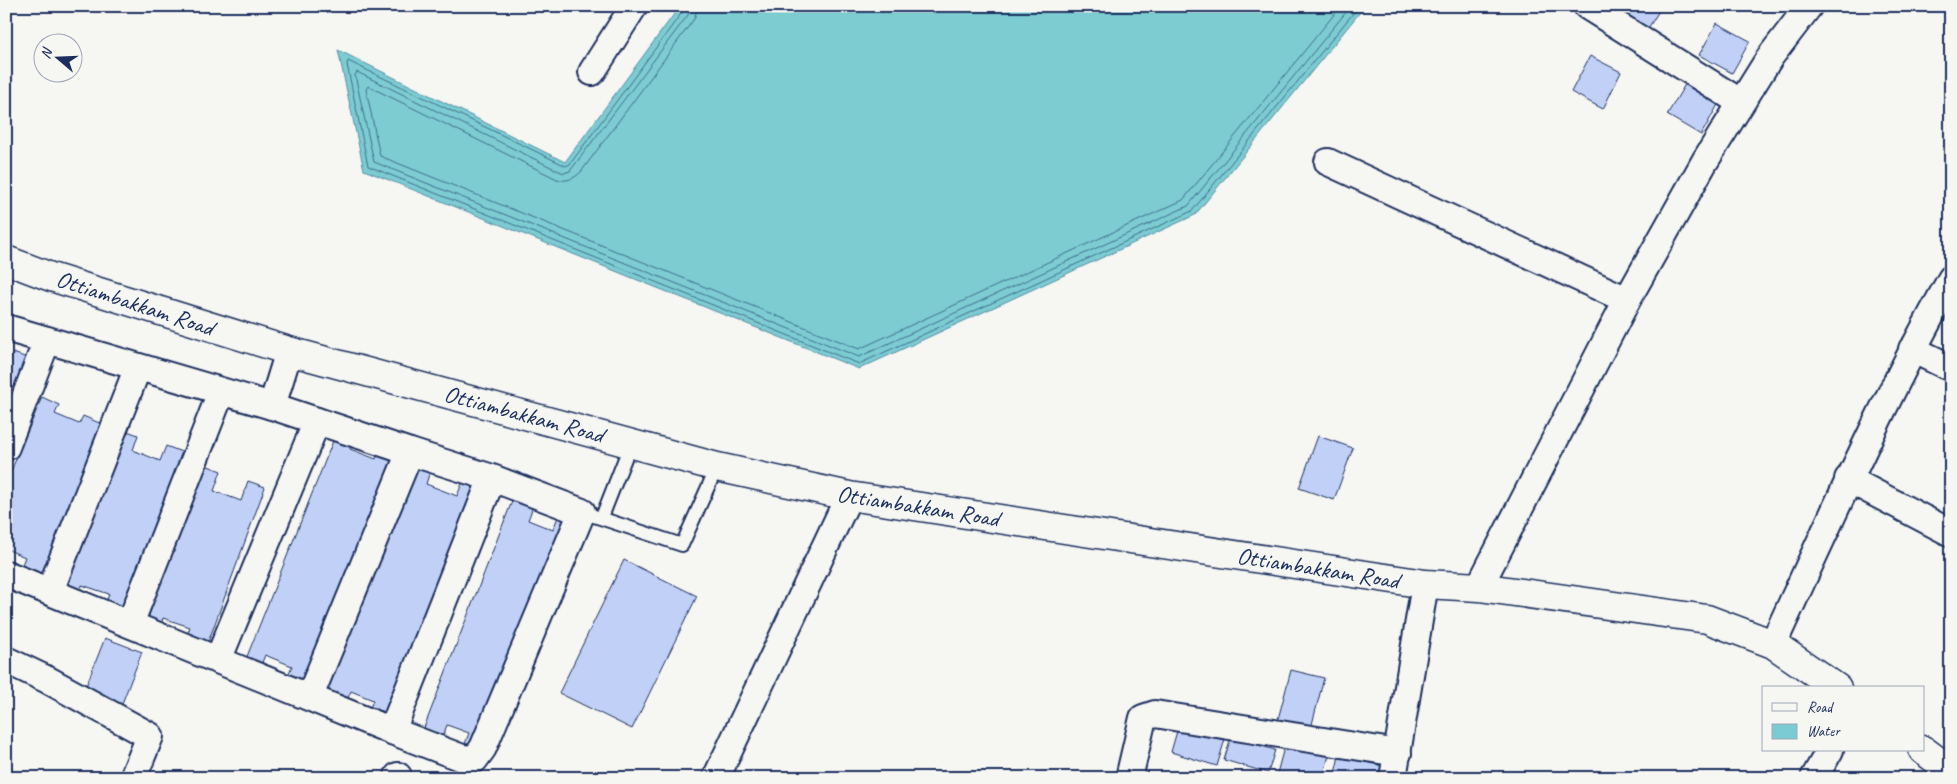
<svg xmlns="http://www.w3.org/2000/svg" width="1957" height="784" font-family="Caveat,sans-serif">
  <rect width="100%" height="100%" fill="#f6f6f2"/>
  <filter id="ink" filterUnits="userSpaceOnUse"><feTurbulence type="fractalNoise" baseFrequency=".02" numOctaves="2"/><feDisplacementMap in="SourceGraphic" scale="10" xChannelSelector="R" yChannelSelector="G"/><feConvolveMatrix kernelMatrix="1 2 1 2 8 2 1 2 1" color-interpolation-filters="sRGB"/></filter>
  <g filter="url(#ink)">
    <!-- water -->
    <path fill="#7bccd2" stroke="#558da4" d="M680,6H1365L1195,215L859,369L364,170L338,50L565,162Z"/>
    <g fill="none" stroke-linecap="round" stroke-linejoin="round">
      <!-- shore -->
      <g stroke="#416e8c" stroke-width="1">
        <path d="M684,6L683,11L570,164L566,166L348,61L347,64L368,166L859,364L1192,211L1359,6"/>
        <path d="M690,6L688,15L570,171L564,173L559,171L357,72L355,75L374,162L859,357L1188,206L1351,6"/>
        <path d="M698,6L694,19L581,172C574,179 566,182 557,179L368,86L366,89L380,156L859,349L1183,200L1341,6"/>
      </g>
    </g>
    <!-- building -->
    <g fill="#c1d0f6" stroke="#1b2f5e">
      <path d="M1630,6H1662L1647,30L1624,16Z"/>
      <path d="M1717,23L1750,41L1732,73L1699,55Z"/>
      <path d="M1590,56L1621,72L1603,109L1571,92Z"/>
      <path d="M1687,81L1720,101L1701,135L1667,115Z"/>
      <path d="M13,353L33,360L6,430V365H8Z"/>
      <path d="M42,397L59,405L55,414L79,424L83,416L104,425L41,575L21,567L25,557L6,549V483Z"/>
      <path d="M122,429L138,435L133,450L160,461L166,446L187,454L127,611L106,603L109,594L82,585L80,593L63,586Z"/>
      <path d="M337,431L354,438L350,449L376,459L380,448L398,456L307,683L288,675L292,666L265,655L261,665L246,659Z"/>
      <path d="M1318,436L1353,448L1334,500L1299,488Z"/>
      <path d="M203,464L221,471L214,491L241,501L248,481L265,487L206,648L185,640L190,627L163,618L159,631L145,626Z"/>
      <path d="M416,465L430,471L426,484L457,496L463,481L477,487L384,722L367,716L373,700L351,691L346,702L325,694Z"/>
      <path d="M514,496L534,504L528,520L553,530L559,514L576,520L470,753L463,749L469,733L447,725L441,741L422,733Z"/>
      <path d="M624,560L697,596L632,729L559,693Z"/>
      <path d="M105,638L142,652L121,706L84,691Z"/>
      <path d="M1291,670L1324,678L1310,732L1277,723Z"/>
      <path d="M1179,724L1225,739L1217,766L1171,752Z"/>
      <path d="M1231,737L1275,750L1268,773L1224,760Z"/>
      <path d="M1285,744L1329,755L1323,778L1276,777Z"/>
      <path d="M1339,756L1383,766L1381,778H1334Z"/>
    </g>
    <g fill="none" stroke-linecap="round" stroke-linejoin="round">
      <!-- service casing -->
      <g stroke="#1b2f5e" stroke-width="16">
        <g id="service">
          <path d="M582,512L682,545L717,467"/>
          <path d="M602,517L631,443"/>
        </g>
      </g>
      <!-- minor casing -->
      <g stroke="#1b2f5e" stroke-width="30">
        <g id="minor">
          <path d="M1587,6L1740,102"/>
          <path d="M592,72L634,6"/>
          <path d="M1328,162L1627,300"/>
          <path d="M6,328L272,406L410,452L310,696"/>
          <path d="M1912,349L1951,368"/>
          <path d="M272,406L289,351"/>
          <path d="M6,447L47,340"/>
          <path d="M410,452L492,478L392,731L462,758L475,759L483,748L582,512L492,478"/>
          <path d="M1848,479L1951,533"/>
          <path d="M6,574L392,731"/>
          <path d="M1479,587L1627,300L1705,161L1770,57L1809,6"/>
          <path d="M50,591L138,367"/>
          <path d="M130,624L221,392"/>
          <path d="M1773,644C1830,521 1885,397 1951,279"/>
          <path d="M6,660L48,680L150,736L133,778"/>
          <path d="M218,660L317,421"/>
          <path d="M398,778V776"/>
          <path d="M716,778L849,496"/>
          <path d="M1129,778L1143,718L1155,714L1398,753"/>
          <path d="M1393,778L1425,584"/>
          <path d="M1814,778L1830,750"/>
        </g>
      </g>
      <!-- tertiary casing -->
      <g stroke="#1b2f5e" stroke-width="31">
        <g id="tertiary">
          <path d="M6,260L51,277L289,351L717,467L849,496L1425,584L1479,587L1707,619L1773,644L1837,688"/>
          <path d="M1923,750L1951,771"/>
        </g>
      </g>
      <!-- service -->
      <use href="#service" stroke="#f6f6f2" stroke-width="12"/>
      <!-- minor -->
      <use href="#minor" stroke="#f6f6f2" stroke-width="26"/>
      <!-- tertiary -->
      <use href="#tertiary" stroke="#f6f6f2" stroke-width="28"/>
    </g>
  </g>
  <g text-anchor="middle" stroke-width="5" stroke-linejoin="round" paint-order="stroke">
    <!-- street labels -->
    <g font-size="24" fill="#1b2f5e" stroke="#f6f6f2">
      <text transform="translate(135 303) rotate(18)" y="8">Ottiambakkam Road</text>
      <text transform="translate(524 414) rotate(15)" y="8">Ottiambakkam Road</text>
      <text transform="translate(918 506) rotate(9)" y="8">Ottiambakkam Road</text>
      <text transform="translate(1318 568) rotate(9)" y="8">Ottiambakkam Road</text>
    </g>
  </g>
  <!-- margin -->
  <rect width="1957" height="784" fill="none" stroke="#f6f6f2" stroke-width="25"/>
  <rect x="12" y="12" width="1932" height="759" fill="none" stroke="#1b2f5e" stroke-width="2" filter="url(#ink)"/>
  <!-- legend -->
  <rect x="1762" y="686" width="162" height="65" fill="#f6f6f2" stroke="#9ea6b7"/>
  <rect x="1772" y="703" width="25" height="8" fill="#f6f6f2" stroke="#9ea6b7"/>
  <text x="1807" y="712" font-size="15" fill="#1b2f5e">Road</text>
  <rect x="1772" y="724" width="25" height="15" fill="#7bccd2" stroke="#9ea6b7"/>
  <text x="1807" y="736" font-size="15" fill="#1b2f5e">Water</text>
  <!-- north arrow -->
  <g transform="translate(58 58) rotate(289)"><circle r="24" fill="#f6f6f2" stroke="#9ea6b7"/>
  <path d="M0-4L9 19L0 12L-9 19Z" fill="#1b2f5e"/>
  <text y="-8" font-size="14" font-weight="bold" text-anchor="middle" fill="#1b2f5e">N</text>
  </g>
</svg>
